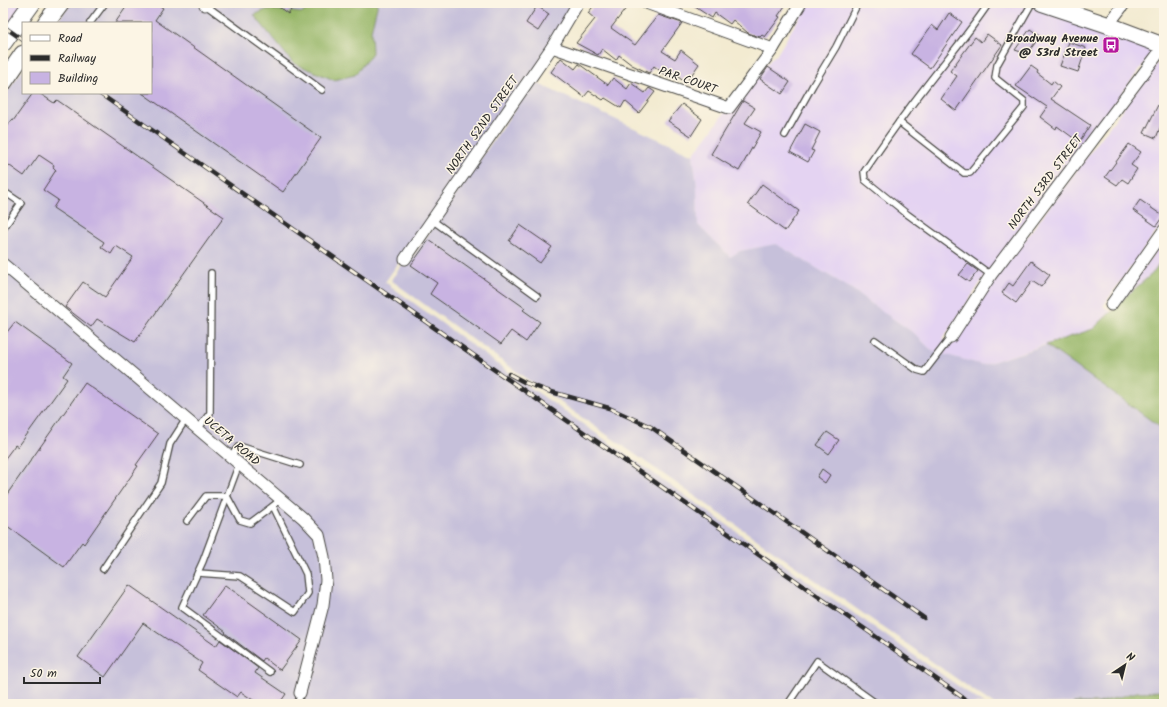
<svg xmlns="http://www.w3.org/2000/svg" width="1167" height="707" font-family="Kalam,sans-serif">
  <rect width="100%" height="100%" fill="#fcf5e5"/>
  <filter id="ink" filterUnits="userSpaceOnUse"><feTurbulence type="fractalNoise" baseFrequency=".025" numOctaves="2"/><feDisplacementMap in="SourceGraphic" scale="8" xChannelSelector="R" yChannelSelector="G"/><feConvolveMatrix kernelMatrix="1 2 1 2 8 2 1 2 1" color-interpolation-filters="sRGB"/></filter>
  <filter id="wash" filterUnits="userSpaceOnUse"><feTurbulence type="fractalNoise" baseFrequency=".012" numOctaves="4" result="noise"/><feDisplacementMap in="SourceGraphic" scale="16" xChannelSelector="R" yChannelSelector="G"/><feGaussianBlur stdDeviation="0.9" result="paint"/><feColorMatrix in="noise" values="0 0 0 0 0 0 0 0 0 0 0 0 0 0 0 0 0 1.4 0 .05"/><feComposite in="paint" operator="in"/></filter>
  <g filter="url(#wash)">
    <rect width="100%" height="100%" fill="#f3ebd1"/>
    <!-- built -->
    <g fill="#e4d3f2">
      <path d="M3,3H30L12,27L3,21Z"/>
      <path d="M808,3H1025L1155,49L987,273L943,339L952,345L996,278L1164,54V221L1103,306L1111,312L1093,329L983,365L932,351L915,334L873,305L853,290L776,244L740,251L730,257L698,225L697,188L693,155L725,112L774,56H776Z"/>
      <path d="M1164,239V256L1152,274L1117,305Z"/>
    </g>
    <!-- industrial -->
    <g fill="#c6c0da">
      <path d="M71,3H567L578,11L385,282L521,381L984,704H3V98L23,69V93H151V23H56Z"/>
      <path d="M553,54L536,83L693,155L697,188L698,225L730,257L740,251L776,244L853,290L873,305L915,334L932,351L983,365L1046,345L1164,429V691L1137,692L1098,703L993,704L524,377L391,280L402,265L406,267Z"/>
    </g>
    <!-- forest -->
    <g fill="#96b668" stroke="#60704a">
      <path d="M310,3H378L371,31L372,53L355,75L334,80L293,63L254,15L268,9L303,13Z"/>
      <path d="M1164,256V427L1163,429L1046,345L1093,329L1111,312H1112L1125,297L1152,274Z"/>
      <path d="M1164,691V704H1073L1074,703H1098L1137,692Z"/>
    </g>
    <g id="blocks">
      <!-- building -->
      <g fill="#c8b3e2">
        <path d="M129,3H155L163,8L155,20L321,138L283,192L142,93H151V23H115Z"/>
        <path d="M274,3H296L288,14Z"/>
        <path d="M596,3H630L611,28L635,45L658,15L682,23L662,51L675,59L681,50L699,64L686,83L673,73L669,78L654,66L649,73L632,65L619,55L616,60L602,49L598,55L576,43L595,19L588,13Z"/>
        <path d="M689,3H787L778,16L780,17L765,37L762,35L760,37L748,33L733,20L730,24L715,13L712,18Z"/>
        <path d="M537,6L549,14L538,31L526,23Z"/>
        <path d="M949,13L962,22L930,68L911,54L932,25L938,30Z"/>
        <path d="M1030,29L1040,36L1027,54L1015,50Z"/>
        <path d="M987,34L1002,45L956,111L941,99L957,76L950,71L975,37L981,42Z"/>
        <path d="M1069,42L1086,48L1078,72L1060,66Z"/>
        <path d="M561,58L575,69L579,64L608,85L613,78L627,89L631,83L645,93L649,88L655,92L639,113L625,101L621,108L605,98L603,100L589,91L584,97L551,72Z"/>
        <path d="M1031,66L1038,71L1037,73L1051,84L1053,81L1060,87L1051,99L1090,125L1079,142L1057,126L1056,129L1040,117L1047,107L1016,86Z"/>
        <path d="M768,67L790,82L782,94L760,79Z"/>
        <path d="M33,93H39L54,103L57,100L224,217L135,342L97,319L91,327L65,307L83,282L105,297L133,257L116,246L111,254L101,247L104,242L53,208L58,200L43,190L56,170L53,167L54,165L39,155L24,176L3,161V132L12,120L13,121Z"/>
        <path d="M743,101L755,108L745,123L761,132L739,171L711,154Z"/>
        <path d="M682,104L702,119L691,136L668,121Z"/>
        <path d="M1158,105L1164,108V124L1162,123L1156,138L1144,133Z"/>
        <path d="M805,124L820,132L811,150L814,151L808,162L790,152Z"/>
        <path d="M1129,144L1141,152L1131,165L1137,169L1128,183L1122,179L1117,185L1105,177Z"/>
        <path d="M762,184L799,211L785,231L748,204Z"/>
        <path d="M1140,200L1163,216L1156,226L1133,210Z"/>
        <path d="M520,225L552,247L540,263L509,241Z"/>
        <path d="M429,240L525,308L523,310L540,322L526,342L511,331L501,344L430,294L437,283L411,265Z"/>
        <path d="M1031,261L1050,275L1041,287L1032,281L1016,303L1002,293L1009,283L1013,286Z"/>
        <path d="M968,264L978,271L969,282L959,275Z"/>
        <path d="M15,322L72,363L63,376L67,379L18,447L15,445L3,461V329L7,332Z"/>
        <path d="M85,383L158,434L136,465L138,466L84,544L82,542L64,567L3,523V500Z"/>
        <path d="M827,432L839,440L829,454L817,445Z"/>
        <path d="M822,469L830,475L825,483L817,477Z"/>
        <path d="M129,585L216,646L220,640L258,668L255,673L286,694L279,704H259L241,692L237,697L198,670L202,663L143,623L105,677L78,657Z"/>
        <path d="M225,585L302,640L280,670L264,658L262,661L225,633L226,632L203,615Z"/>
      </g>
    </g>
  </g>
  <g filter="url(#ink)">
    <use href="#blocks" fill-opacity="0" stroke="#494844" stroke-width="1"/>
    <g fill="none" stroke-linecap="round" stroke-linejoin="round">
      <!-- lane casing -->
      <g stroke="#494844" stroke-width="8">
        <g id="lane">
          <path d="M989,3C969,33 945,61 923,90C902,117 883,144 864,172L865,180L907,214L991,275"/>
          <path d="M204,4L322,90"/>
          <path d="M90,23L105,3"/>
          <path d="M899,122L964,173H970L1024,107V101L995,78L997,65L1032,3"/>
          <path d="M785,135L813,85L836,47L858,3"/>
          <path d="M3,191L21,203L3,229"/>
          <path d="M432,220L537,296"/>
          <path d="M875,340L917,370L924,372L951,337"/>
          <path d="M198,429L210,413L211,273"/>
          <path d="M230,457L239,446L300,465"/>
          <path d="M239,464L203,561L182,607L270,672"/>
          <path d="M187,521L206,496H227L240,520L250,523L273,506"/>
          <path d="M103,569L161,483L170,444L186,419"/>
          <path d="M198,573L240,576L295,612L308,593L306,574L273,506L281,499"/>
          <path d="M298,704L300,693"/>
          <path d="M788,704L817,661L877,704"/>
        </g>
      </g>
      <!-- street casing -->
      <g stroke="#494844" stroke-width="13">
        <g id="street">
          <path d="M646,3L773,49"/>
          <path d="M205,5L207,3"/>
          <path d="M1108,25L1125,3"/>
          <path d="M552,47L729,108L773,49L801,3"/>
          <path d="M405,259L552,47L578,3"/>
          <path d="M3,264L303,518L319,535L324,557L326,580L323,605L300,693"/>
          <path d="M1111,305L1164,230"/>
          <path d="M951,337L991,275L1164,46"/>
        </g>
      </g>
      <!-- secondary casing -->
      <g stroke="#494844" stroke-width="18">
        <path id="secondary" d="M1042,3L1108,25L1164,46"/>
      </g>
      <!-- primary casing -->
      <g stroke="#494844" stroke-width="19">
        <g id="primary">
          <path d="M46,23L61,3"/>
          <path d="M3,43L32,3"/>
          <path d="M3,83L23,54"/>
        </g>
      </g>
      <!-- lane -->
      <use href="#lane" stroke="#fff" stroke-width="5.5"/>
      <!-- street -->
      <use href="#street" stroke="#fff" stroke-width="11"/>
      <!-- secondary -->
      <use href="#secondary" stroke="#fff" stroke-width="16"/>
      <!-- primary -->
      <use href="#primary" stroke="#fff" stroke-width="17"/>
      <!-- rail casing -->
      <g stroke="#2b2b2b" stroke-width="4.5">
        <g id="rail">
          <path d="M3,26L23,40"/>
          <path d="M99,93L972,704"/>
          <path d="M509,374L526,383L548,391L609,408L651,427L924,618"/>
        </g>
      </g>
      <!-- rail -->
      <use href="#rail" stroke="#fcf5e5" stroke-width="3" stroke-dasharray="9" stroke-linecap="butt"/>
    </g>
  </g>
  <!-- icons -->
  <defs>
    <g id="bus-square" transform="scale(0.9)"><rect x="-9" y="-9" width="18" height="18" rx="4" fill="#b5179e" stroke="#fcf5e5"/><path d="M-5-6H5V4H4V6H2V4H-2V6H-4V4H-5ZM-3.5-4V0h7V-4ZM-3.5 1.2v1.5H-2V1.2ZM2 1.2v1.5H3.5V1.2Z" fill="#fff"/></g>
  </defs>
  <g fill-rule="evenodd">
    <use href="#bus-square" x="1111" y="45"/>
  </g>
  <g text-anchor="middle" stroke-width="3" stroke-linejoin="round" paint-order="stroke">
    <!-- poi labels -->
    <g font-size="12" font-weight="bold" fill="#2b2b2b" stroke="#fcf5e5" text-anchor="end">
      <text x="1098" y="42">Broadway Avenue<tspan x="1098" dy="14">@ 53rd Street</tspan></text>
    </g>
    <!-- street labels -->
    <g font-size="12" fill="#2b2b2b" stroke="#fcf5e5">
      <text transform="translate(688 80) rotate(19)" y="4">PAR COURT</text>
      <text transform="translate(482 125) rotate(-55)" y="4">NORTH 52ND STREET</text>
      <text transform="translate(1045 182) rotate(-53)" y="4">NORTH 53RD STREET</text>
      <text transform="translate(232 441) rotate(40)" y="4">UCETA ROAD</text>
    </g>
  </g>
  <!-- margin -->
  <rect width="1167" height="707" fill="none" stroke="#fcf5e5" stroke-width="16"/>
  <!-- legend -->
  <rect x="22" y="22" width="130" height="72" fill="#fcf5e5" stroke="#a8a49b"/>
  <rect x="30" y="35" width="20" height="6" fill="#ffffff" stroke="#a8a49b"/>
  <text x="58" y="42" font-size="12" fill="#2b2b2b">Road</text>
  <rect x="30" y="55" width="20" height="6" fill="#2b2b2b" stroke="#a8a49b"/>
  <text x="58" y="62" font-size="12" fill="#2b2b2b">Railway</text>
  <rect x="30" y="72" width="20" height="12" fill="#c8b3e2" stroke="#a8a49b"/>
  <text x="58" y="82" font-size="12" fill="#2b2b2b">Building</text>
  <!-- north arrow -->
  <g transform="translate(1125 665) rotate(35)" stroke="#fcf5e5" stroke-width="3" paint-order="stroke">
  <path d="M0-3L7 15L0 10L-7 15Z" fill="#2b2b2b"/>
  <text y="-6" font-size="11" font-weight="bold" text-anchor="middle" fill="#2b2b2b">N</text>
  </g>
  <!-- scale -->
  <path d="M24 677v6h76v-6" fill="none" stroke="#2b2b2b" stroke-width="2"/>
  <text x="30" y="677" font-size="12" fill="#2b2b2b" stroke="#fcf5e5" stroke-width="3" paint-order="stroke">50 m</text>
</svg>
